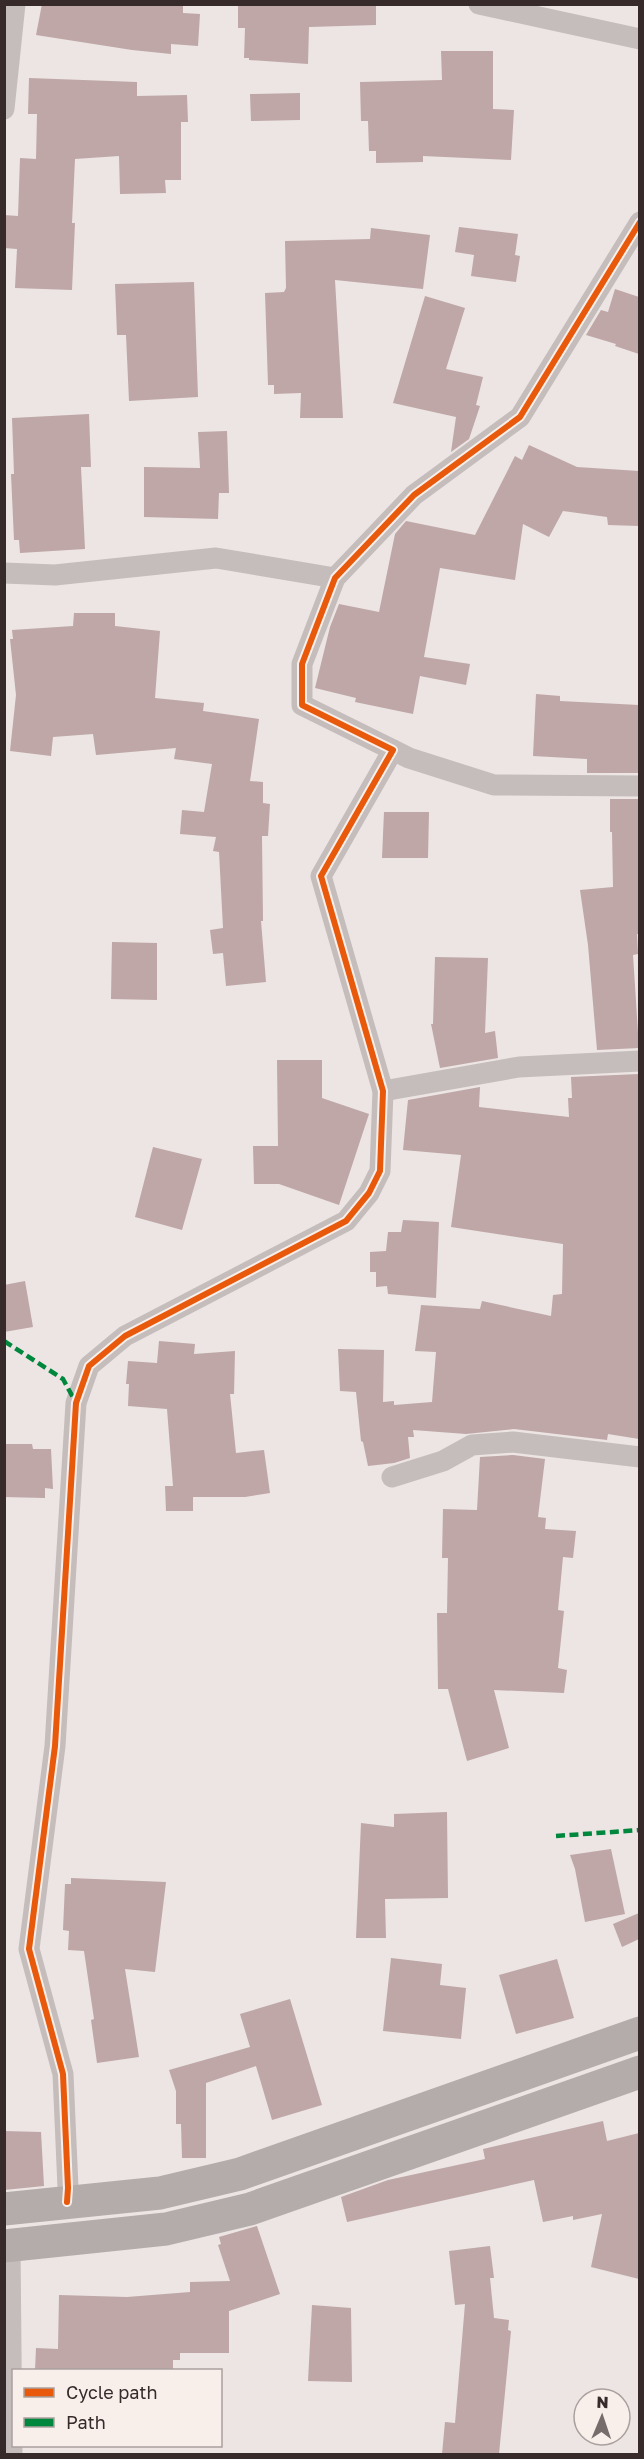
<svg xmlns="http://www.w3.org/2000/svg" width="644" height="2459" font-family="'Golos Text',sans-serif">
  <rect width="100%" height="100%" fill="#ece5e3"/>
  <!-- building -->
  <g fill="#bea7a6">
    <path d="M42,4H183V13L200,14L198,46L171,44V54L132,50L36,35Z"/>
    <path d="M238,4H376V25L309,27L308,64L249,60V58H244L245,28H238Z"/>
    <path d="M441,51H493V109L514,110L511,160L423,156V162L376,163V151H369L368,121H361L360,82L442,80Z"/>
    <path d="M29,78L137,82V96L187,95L188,122H181V180H165L166,193L120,194L119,156L75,159L72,223H75L72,290L15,288L17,249L4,248V215L18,216L20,158L36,159L37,114H28Z"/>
    <path d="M300,93V120L251,121L250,94Z"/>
    <path d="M459,227L518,234L515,255L520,256L516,282L471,276L474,255L455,252Z"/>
    <path d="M371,228L430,235L423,289L335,280L343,418H300L301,393L274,394V385H268L265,293L284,292L286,288L285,241L370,239Z"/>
    <path d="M194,282L198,397L129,401L126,335H117L115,284Z"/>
    <path d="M615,289L639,297V354L615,346L616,344L586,335L601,310L608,312Z"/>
    <path d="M425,296L465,308L446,369L483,377L476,405L480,406L469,439L451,452L456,417L393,403Z"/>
    <path d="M89,414L91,467H81L85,549L20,553L19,540H14L11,474H14L12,418Z"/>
    <path d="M227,431L229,493H219L218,519L144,517V467L200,468L198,432Z"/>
    <path d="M529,445L577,467L639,471V526L608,525L607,517L563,511L549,537L523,524L515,580L440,568L424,657L470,664L466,685L420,676L413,714L355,702L356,698L315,688L330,627L339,604L379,612L395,534L406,521L475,535L515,456L522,460Z"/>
    <path d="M74,613H115V626L160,631L155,698L204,703L203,711L259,719L250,781L263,782V803L270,804L268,836H262L263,921H261L266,982L226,986L223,953L213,954L210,930L223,928L219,852L213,851L216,837L180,834L182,810L204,812L212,764L174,759L176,748L96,755L93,734L53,737L51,756L10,751L16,695L10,639H13L12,630L73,626Z"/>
    <path d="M536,694L560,696V701L639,705V773H587V759L533,756Z"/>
    <path d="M610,799H639V934H637L638,954L633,955L639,1048L597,1050L588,945L580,890L613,887L612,832H610Z"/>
    <path d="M384,812H429L428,858H382Z"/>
    <path d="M112,942L157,943V1000L111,999Z"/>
    <path d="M435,957L488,958L485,1033L495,1031L498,1058L440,1068L431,1024H433Z"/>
    <path d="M277,1060H322V1098L369,1114L339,1205L279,1184H254L253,1146H278Z"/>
    <path d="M639,1074V1439L608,1434L607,1440L514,1429L466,1434L413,1430L414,1437H408L410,1458L394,1463L368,1466L363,1442L361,1441L356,1392L340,1391L338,1349L384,1350L383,1402L394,1401V1405L432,1402L436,1352L415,1351L421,1305L480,1309L482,1301L551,1316L553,1295L562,1294L563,1244L451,1227L461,1155L403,1150L408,1100L480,1087L479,1107L569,1117L568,1098H572L571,1077Z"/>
    <path d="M153,1147L202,1159L182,1230L135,1217Z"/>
    <path d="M403,1220L439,1222L436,1298L388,1294L387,1286L376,1287V1272H370V1252L386,1251L388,1232H401Z"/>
    <path d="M25,1281L33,1327L4,1332V1285Z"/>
    <path d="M159,1341L195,1344L194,1354L235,1351L234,1394H230L236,1453L264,1450L270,1493L245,1497H193V1511H166L165,1486H173L167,1409L128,1406L129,1384H126L128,1361L157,1363Z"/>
    <path d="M4,1444H32L33,1449H51L53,1489L45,1488V1498L4,1497Z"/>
    <path d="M513,1455L545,1459L538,1517L546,1518L545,1529L576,1531L573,1558L563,1557L558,1610L564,1611L558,1668L567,1670L564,1693L494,1690L509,1748L467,1761L448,1689H438L437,1613H447L448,1558H442L443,1509L477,1510L480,1457Z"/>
    <path d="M447,1812L448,1898L385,1899L386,1938H356L361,1823L394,1827V1814Z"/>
    <path d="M611,1849L625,1914L585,1922L575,1869L570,1855Z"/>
    <path d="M71,1878L166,1882L155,1972L125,1969L139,2057L97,2063L91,2020L94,2019L84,1951L68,1950L69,1931L63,1930L65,1884H71Z"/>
    <path d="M639,1913V1939L622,1947L613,1924Z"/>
    <path d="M391,1958L442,1964L440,1985L466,1988L461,2039L383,2031Z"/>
    <path d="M557,1959L574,2018L516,2034L499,1975Z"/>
    <path d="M290,1999L322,2105L272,2120L256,2066L206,2083V2158H182L181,2124H176V2091L169,2070L250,2047L240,2014Z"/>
    <path d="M603,2121L607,2141L639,2133V2279L591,2267L602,2214L573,2220V2216L543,2222L534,2180L347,2222L341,2197L388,2180L485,2159L483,2149Z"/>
    <path d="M4,2131L41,2132L44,2186L4,2190Z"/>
    <path d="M257,2226L280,2294L229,2311V2353H180V2360H173V2370H35L36,2348L58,2349L59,2295L127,2297L190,2292V2282L230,2281L218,2245L221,2244L219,2237Z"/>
    <path d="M490,2246L494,2278H490L494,2318L509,2320L508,2330L511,2331L499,2454H442L445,2422L455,2423L465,2304L455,2305L449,2251Z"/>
    <path d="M312,2305L351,2308L352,2382L308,2381Z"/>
  </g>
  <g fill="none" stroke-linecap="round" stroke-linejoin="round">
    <!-- minor -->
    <g stroke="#c5bdbb" stroke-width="21">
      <path d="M479,4L640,39"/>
      <path d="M4,109L15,4"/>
      <path d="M4,573L55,575L216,558L335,578"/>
      <path d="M393,750L409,758L494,785L640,786"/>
      <path d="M383,1091L519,1067L640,1061"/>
      <path d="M392,1477L443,1461L472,1445L513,1442L640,1457"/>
      <path d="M67,2202L68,2188L63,2074L29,1949L55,1746L76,1403L89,1366L125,1336L346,1221L369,1193L380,1171L383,1091L321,876L393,750L302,705V664L335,578L414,495L520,417L640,222"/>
      <path d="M10,2245L12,2454"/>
    </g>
    <!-- primary -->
    <g stroke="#b4acaa" stroke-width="33">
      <path d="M4,2209L160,2193L240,2174L640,2033"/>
      <path d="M4,2246L166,2229L250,2209L640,2072"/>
    </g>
    <!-- quiet -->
    <g stroke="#00873e" stroke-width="4.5" stroke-dasharray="9 4.5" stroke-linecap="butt">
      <path d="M4,1341L63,1379L76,1403"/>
      <path d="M556,1836L640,1830"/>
    </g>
    <!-- cycleway casing -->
    <g stroke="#f8efeb" stroke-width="10">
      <path id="cycleway" d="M67,2202L68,2188L63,2074L29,1949L55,1746L76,1403L89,1366L125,1336L346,1221L369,1193L380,1171L383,1091L321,876L393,750L302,705V664L335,578L414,495L520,417L640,222"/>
    </g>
    <!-- cycleway -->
    <use href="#cycleway" stroke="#e8590c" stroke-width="6"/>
  </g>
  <!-- border -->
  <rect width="644" height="2459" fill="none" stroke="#362b2a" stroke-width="12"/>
  <!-- legend -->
  <rect x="12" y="2369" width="210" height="78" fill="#f8efeb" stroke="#aaa19e" stroke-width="1.5"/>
  <rect x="24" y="2388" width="30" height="9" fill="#e8590c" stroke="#aaa19e" stroke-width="1.5"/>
  <text x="66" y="2399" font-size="18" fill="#362b2a">Cycle path</text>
  <rect x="24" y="2418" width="30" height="9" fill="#00873e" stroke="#aaa19e" stroke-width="1.5"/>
  <text x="66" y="2429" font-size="18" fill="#362b2a">Path</text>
  <!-- north arrow -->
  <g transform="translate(602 2417) rotate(2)"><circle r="28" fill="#f8efeb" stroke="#aaa19e" stroke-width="1.5"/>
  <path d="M0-4.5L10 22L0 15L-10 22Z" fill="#766c6b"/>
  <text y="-9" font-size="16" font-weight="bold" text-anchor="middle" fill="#362b2a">N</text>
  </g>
</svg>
